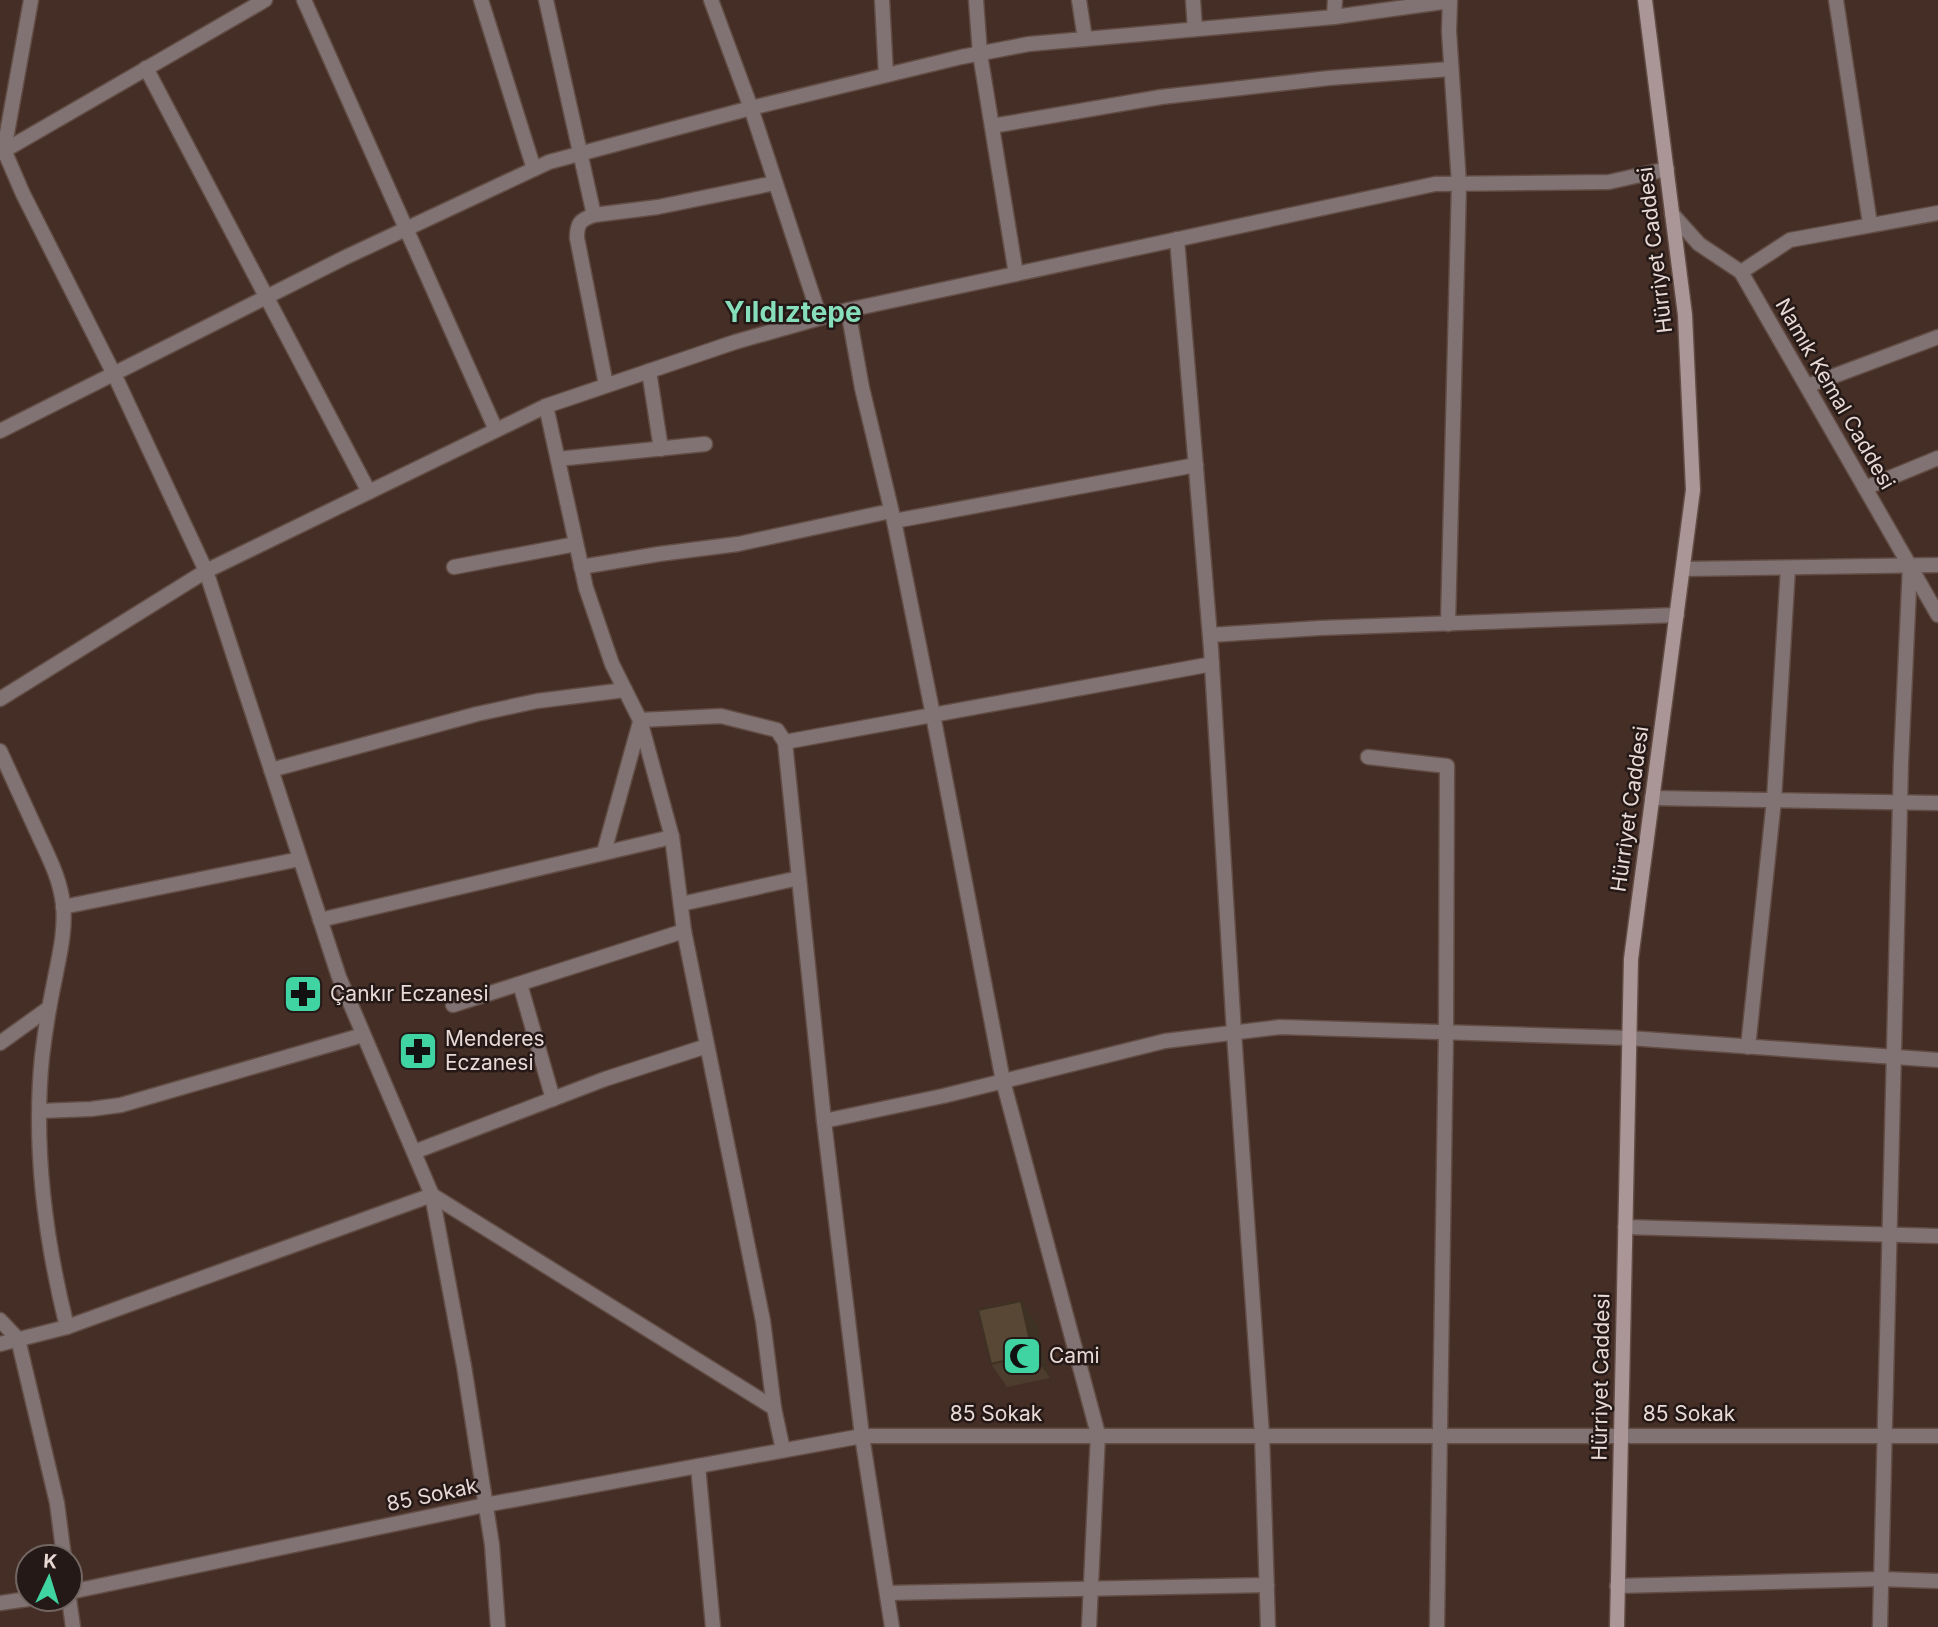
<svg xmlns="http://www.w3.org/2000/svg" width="1938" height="1627" font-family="Inter,sans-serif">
  <rect width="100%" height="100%" fill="#452e26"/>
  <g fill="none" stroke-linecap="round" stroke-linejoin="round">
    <!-- street casing -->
    <g stroke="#624d45" stroke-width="17">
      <g id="street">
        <path d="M31,0L4,150L23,194L114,374L206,571L339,977L432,1195L464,1366L492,1545L498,1627"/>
        <path d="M304,0L496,430"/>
        <path d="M481,0L534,169"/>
        <path d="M546,0L594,215C580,220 577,223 577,238L606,385"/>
        <path d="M711,0L751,108L820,318"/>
        <path d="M882,0L886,75"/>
        <path d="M976,0L980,54L1016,274"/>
        <path d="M1079,0L1085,39"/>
        <path d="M1193,0L1195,29"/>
        <path d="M1836,0L1870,224"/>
        <path d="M1334,17L1335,0"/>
        <path d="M146,68L369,492"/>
        <path d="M992,126L1161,97L1329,78L1451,69"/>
        <path d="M0,153L265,0"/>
        <path d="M1672,214L1699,244L1741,272L1938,615"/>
        <path d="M594,215L658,207L775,183"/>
        <path d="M1177,239L1211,649L1234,1033L1262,1435L1268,1627"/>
        <path d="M1741,272L1790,240L1938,213"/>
        <path d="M848,310L862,388L894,521L933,715L1003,1081L1098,1434L1089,1627"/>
        <path d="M649,371L661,449"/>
        <path d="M1807,386L1938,337"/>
        <path d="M546,406L586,588L612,664L640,720L721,716L777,730L785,742L824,1121L862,1436L892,1627"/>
        <path d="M0,431L346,257L549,162L751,108L961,57L1029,44L1334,17L1450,1L1449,31L1459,184L1448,624"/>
        <path d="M558,459L705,444"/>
        <path d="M1865,488L1938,458"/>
        <path d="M894,521L1196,465"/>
        <path d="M454,567L576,544"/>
        <path d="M581,567L659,554L738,544L891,511"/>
        <path d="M1683,569L1938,565"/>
        <path d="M1210,635L1320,628L1677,615"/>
        <path d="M0,699L206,571L546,406L735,342L848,310L1435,184L1609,182L1667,169"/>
        <path d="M640,720L672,837L684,931L763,1321L774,1408"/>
        <path d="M785,742L1212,664"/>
        <path d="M0,751C13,779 25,806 38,834C48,856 60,878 63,904C66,930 59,957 54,983C49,1007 45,1032 42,1057C33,1147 45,1239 67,1327"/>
        <path d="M1368,757L1447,766L1446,1032L1437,1627"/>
        <path d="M271,770L477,714L537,701L625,690"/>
        <path d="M1652,798L1938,803"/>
        <path d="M604,852L640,722"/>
        <path d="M681,904L799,878"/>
        <path d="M63,907L300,859"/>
        <path d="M320,920L672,837"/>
        <path d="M520,984L553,1099"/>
        <path d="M453,1005L684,931"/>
        <path d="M0,1043L49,1008"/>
        <path d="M1748,1047L1774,800L1788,568"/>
        <path d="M40,1111L91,1109L121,1105L363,1035"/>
        <path d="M824,1121L943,1096L1165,1041L1280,1027L1629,1038L1938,1060"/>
        <path d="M414,1152L605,1079L707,1046"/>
        <path d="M1625,1227L1938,1236"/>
        <path d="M0,1320L18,1339L57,1503L64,1557"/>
        <path d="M0,1344L67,1327L432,1195L774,1408L783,1450"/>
        <path d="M698,1466L713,1627"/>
        <path d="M1617,1586L1880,1579L1938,1581"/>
        <path d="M70,1592L485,1505L862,1436H1938"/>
        <path d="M887,1593L1267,1585"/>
        <path d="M69,1599L73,1627"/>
        <path d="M0,1603L28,1599"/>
        <path d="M1880,1627L1901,762L1910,566"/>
      </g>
    </g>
    <!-- secondary casing -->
    <g stroke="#624d45" stroke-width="17">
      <path id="secondary" d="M1617,1627L1631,959L1693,490L1685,315L1645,0"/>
    </g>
    <!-- street -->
    <use href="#street" stroke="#817374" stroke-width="14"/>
    <!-- secondary -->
    <use href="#secondary" stroke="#ab9697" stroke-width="14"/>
  </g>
  <!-- wall -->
  <path fill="#4d3d2e" d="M1021,1301L1037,1324L1050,1378L1007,1387L991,1364Z"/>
  <!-- shaded-wall -->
  <path fill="#3e3225" d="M1021,1301L1037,1324L1050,1378L1033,1354Z"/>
  <!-- building -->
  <path fill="#594735" stroke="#3e3225" stroke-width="2" d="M1021,1301L1033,1354L991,1364L978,1310Z"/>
  <!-- icons -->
  <defs>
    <g id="pharmacy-square" transform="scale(2.0125)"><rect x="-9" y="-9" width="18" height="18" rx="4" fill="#3fd4a2" stroke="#241916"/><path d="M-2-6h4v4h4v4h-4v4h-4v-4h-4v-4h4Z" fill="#111"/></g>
    <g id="mosque-square" transform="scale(2.0125)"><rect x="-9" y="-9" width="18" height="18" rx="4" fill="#3fd4a2" stroke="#241916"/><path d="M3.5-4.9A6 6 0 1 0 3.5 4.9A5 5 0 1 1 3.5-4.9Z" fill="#111"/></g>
  </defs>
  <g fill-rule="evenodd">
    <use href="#pharmacy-square" x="303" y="994"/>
    <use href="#pharmacy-square" x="418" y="1051"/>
    <use href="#mosque-square" x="1022" y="1356"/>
  </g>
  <g text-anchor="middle" stroke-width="5" stroke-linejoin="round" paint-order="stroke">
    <!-- street labels -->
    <g font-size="21" fill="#e8d9d4" stroke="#241916">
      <text transform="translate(1655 250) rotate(-97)" y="7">Hürriyet Caddesi</text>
      <text transform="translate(1835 394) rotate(60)" y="7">Namık Kemal Caddesi</text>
      <text transform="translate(1630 809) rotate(-82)" y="7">Hürriyet Caddesi</text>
      <text transform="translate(1601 1377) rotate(-89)" y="7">Hürriyet Caddesi</text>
      <text x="996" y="1421">85 Sokak</text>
      <text x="1689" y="1421">85 Sokak</text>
      <text transform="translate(432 1495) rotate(-12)" y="7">85 Sokak</text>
    </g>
    <!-- poi labels -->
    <g font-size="21" fill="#e8d9d4" stroke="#241916" text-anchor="start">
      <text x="330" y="1001">Çankır Eczanesi</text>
      <text x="445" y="1046">Menderes<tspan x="445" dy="24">Eczanesi</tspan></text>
      <text x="1049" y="1363">Cami</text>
    </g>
    <!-- district labels -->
    <g font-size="28" font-weight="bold" fill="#86deba" stroke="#241916">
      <text x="793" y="322">Yıldıztepe</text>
    </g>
  </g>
  <!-- north arrow -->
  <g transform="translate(49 1578) rotate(4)"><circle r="33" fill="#241916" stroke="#726662" stroke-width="2"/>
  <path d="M0-5L12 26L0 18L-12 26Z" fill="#3fd4a2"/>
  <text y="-10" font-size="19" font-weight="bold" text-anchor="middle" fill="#e8d9d4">K</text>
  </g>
</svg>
